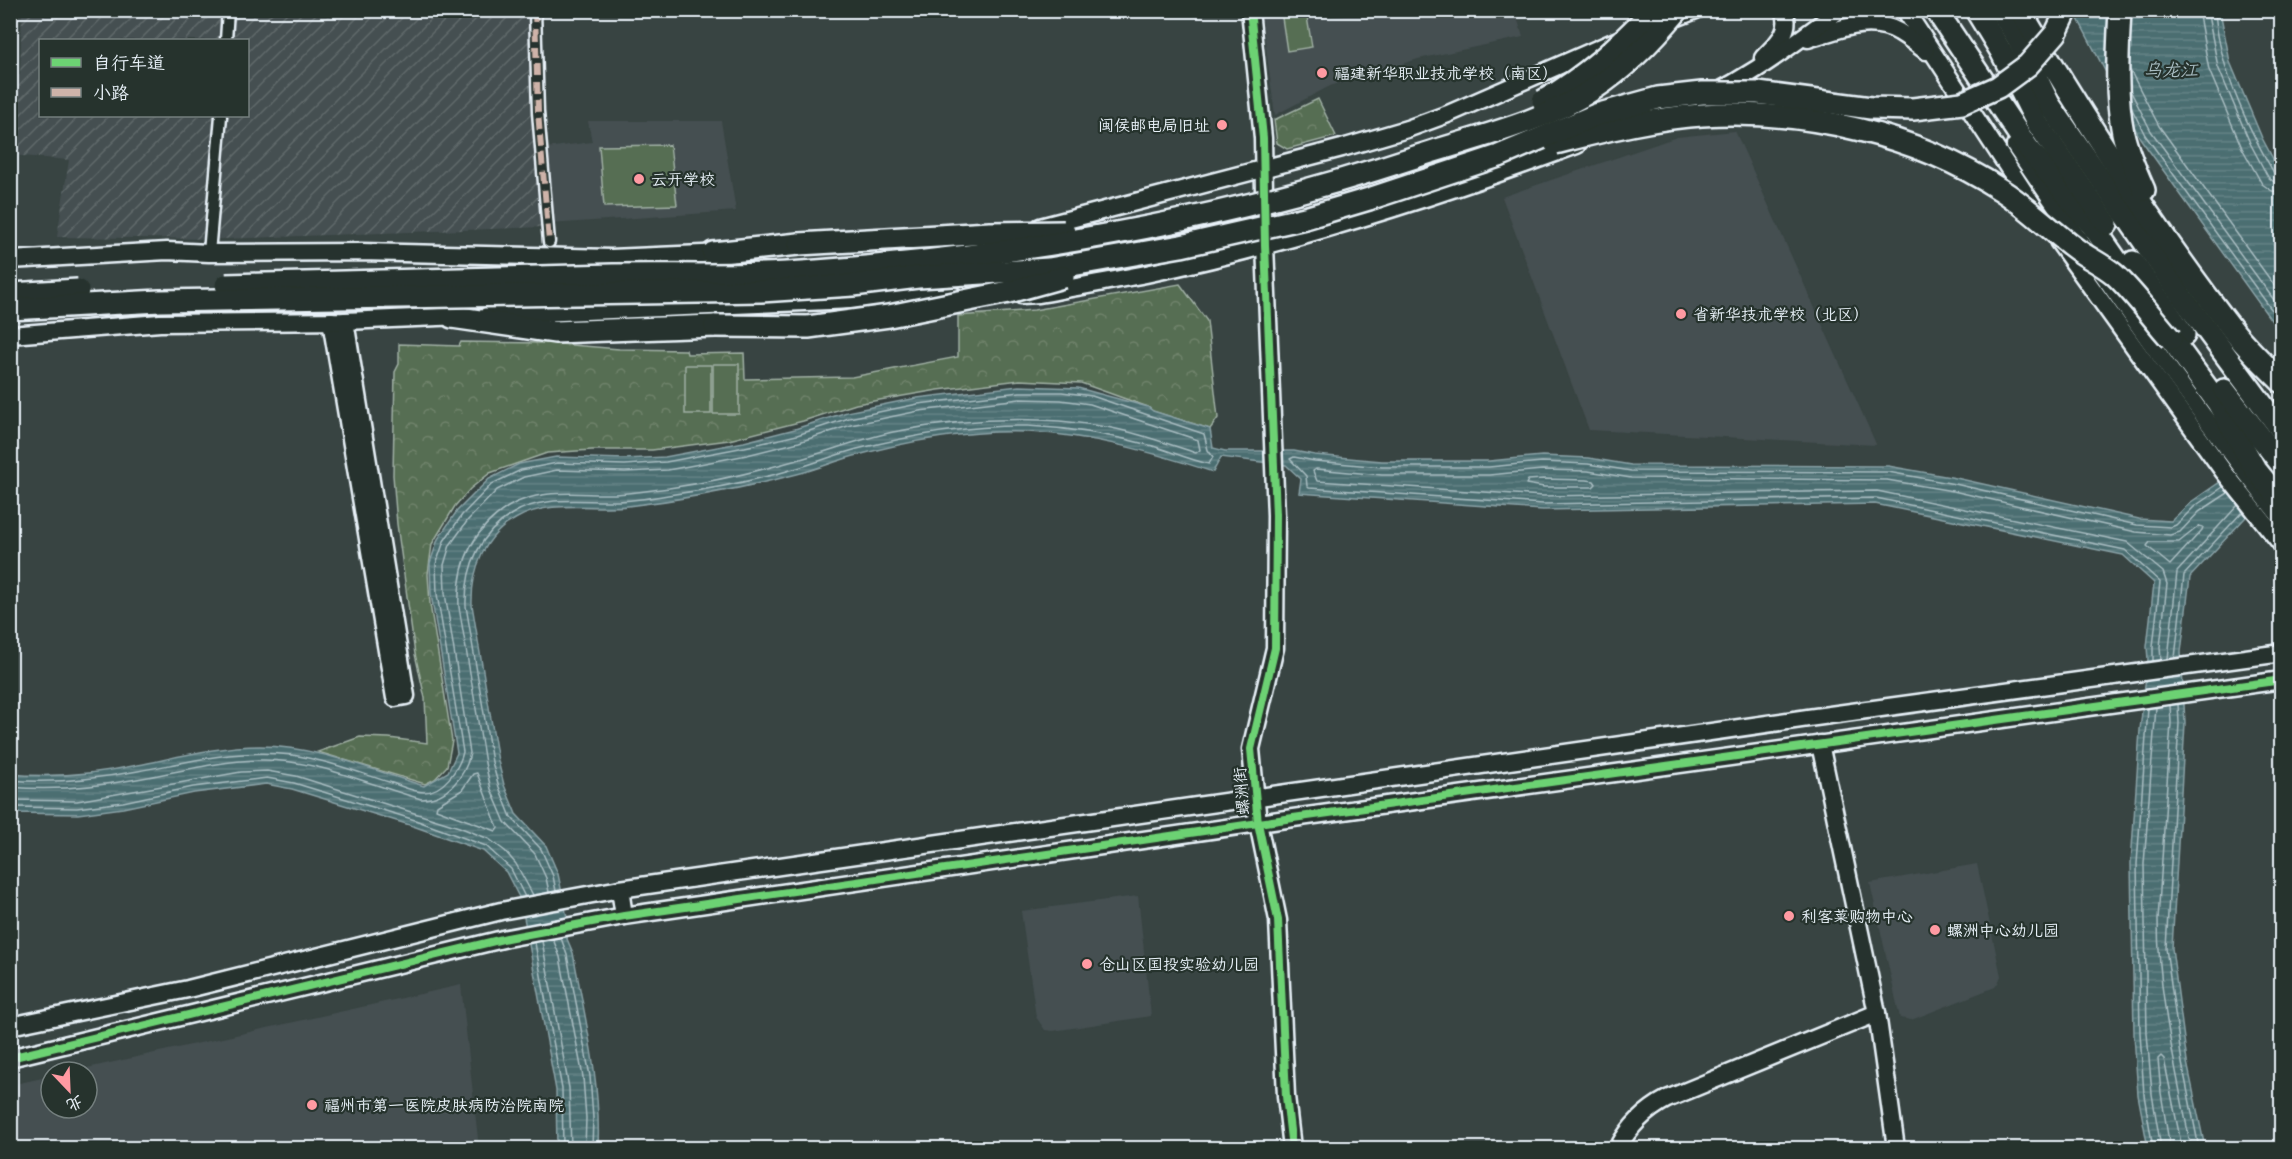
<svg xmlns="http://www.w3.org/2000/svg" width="2292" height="1159" font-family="'Shantell Sans','LXGW WenKai TC',sans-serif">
  <defs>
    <pattern id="industrial-furrows" width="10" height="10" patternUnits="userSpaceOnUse" patternTransform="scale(1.5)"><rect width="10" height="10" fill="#454f51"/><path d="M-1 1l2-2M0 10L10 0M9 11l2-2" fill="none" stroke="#60696b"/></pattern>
    <pattern id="forest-crowns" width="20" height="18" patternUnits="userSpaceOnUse" patternTransform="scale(1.5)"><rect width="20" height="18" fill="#576e52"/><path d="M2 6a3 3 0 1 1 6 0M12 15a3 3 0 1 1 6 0" fill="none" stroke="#6f836c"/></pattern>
    <pattern id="water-rules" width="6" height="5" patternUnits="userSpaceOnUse" patternTransform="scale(1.5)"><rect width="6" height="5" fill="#4b6e71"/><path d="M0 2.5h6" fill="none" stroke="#658386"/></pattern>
  </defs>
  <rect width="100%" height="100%" fill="#384442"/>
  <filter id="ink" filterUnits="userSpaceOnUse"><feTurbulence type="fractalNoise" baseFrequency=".0167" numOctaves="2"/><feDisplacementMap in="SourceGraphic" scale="12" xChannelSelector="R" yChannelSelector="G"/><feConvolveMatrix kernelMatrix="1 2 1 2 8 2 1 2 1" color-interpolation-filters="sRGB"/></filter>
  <g filter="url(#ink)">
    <!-- built -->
    <g fill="#454f51">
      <path d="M1399,10L1515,11L1523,37L1418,59L1330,86L1275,115L1261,11H1320L1328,18Z"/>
      <path d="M588,121H721L736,211L549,224L546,148L592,142Z"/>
      <path d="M1735,131L1876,444V445L1589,430L1502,197L1677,137Z"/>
      <path d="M1977,864L2001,976L1998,983L1995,987L1911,1020L1900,1018L1870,883Z"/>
      <path d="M1138,896L1151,1016L1053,1031L1045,1030L1036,1017L1021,911Z"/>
      <path d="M461,985L479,1148H11V1085L51,1076V1108H87V1072H69Z"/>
    </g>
    <!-- industrial -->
    <path fill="url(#industrial-furrows)" fill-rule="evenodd" d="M22,11H532L544,227L221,239L57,237L69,160L11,155L10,75H20ZM40,40H248V116H40Z"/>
    <!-- forest -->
    <g fill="url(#forest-crowns)" stroke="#a0b0a5" stroke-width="1.5">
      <path d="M1318,99L1336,136L1287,149L1277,143L1274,120Z"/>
      <path d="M1180,284L1207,321L1218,418L1210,429L1152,411L1148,407L1081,383L1020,380L938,390L856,404L803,421L729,440L652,450H592L547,453L490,473L470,489L455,506L432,544L428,574L430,604L452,741L447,766L435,779L425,784L318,752L360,737L389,738L427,743L425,698L415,654L397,524L393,475L395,372L399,364V344L459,346L461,342L548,343L619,349L686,350L687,354L744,353L745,379L852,377L958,357V316L1034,310Z"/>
    </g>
    <!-- pitch -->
    <g fill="#576e52" stroke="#a0b0a5" stroke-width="1.5">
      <path d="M1281,11H1306L1312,47L1287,51Z"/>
      <path d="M670,145L677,205L604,207L599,146Z"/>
      <rect x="713" y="364" width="26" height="50"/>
      <rect x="685" y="365" width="26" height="49"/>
    </g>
    <!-- water -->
    <g fill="url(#water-rules)" stroke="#8aa2a7" stroke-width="1.5">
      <path d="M2074,11H2220L2230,62L2262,138L2281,174V334L2140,138Z"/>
      <path d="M1019,386L1078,388L1148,407L1153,411L1210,429L1213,448L1225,451H1294L1315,455L1382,461H1489L1542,456L1589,458L1631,465L1888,466L1956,478L2139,519L2171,521L2191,502L2281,440V482L2272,489L2190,577L2181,652L2185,723L2172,948L2187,1062L2205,1148H2148L2138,1095L2134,1034L2131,863L2140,730L2148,659L2147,647L2154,583L2123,555L1875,504L1543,510L1299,493L1301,479L1286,465L1221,457L1213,472C1152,452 1093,435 1028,432C971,430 912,440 858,455C837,460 818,469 797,474C741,489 686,499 628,506C592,510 551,499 517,518C484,535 471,570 472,605L498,761L504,785L516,814L546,846L558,874L569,927L567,939L573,953C585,1018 601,1082 598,1148H557L556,1090L521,901L506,872L483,851L413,826L292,789L266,784L194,793L123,808L78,814L11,813L10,774C53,778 96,774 138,765C178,757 219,746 260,746C316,746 372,770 424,786L448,772L457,753L431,594L430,563L438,539L457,511L489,479L519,464L556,457L625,459L665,457L744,442L795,429L847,412L917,398Z"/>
    </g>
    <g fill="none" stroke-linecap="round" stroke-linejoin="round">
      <!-- shore -->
      <g stroke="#a9bdc2" stroke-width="1.5">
        <path d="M2198,10L2209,70L2242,148L2262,184L2272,191L2282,192"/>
        <path d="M2207,10L2218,67L2250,143L2268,177L2274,182L2282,183"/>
        <path d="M2215,10C2218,65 2247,126 2274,173L2282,175"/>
        <path d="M2130,70L2159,126L2282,296"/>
        <path d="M2130,90L2151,131L2282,311"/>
        <path d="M2132,109L2145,135L2282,324"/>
        <path d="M1543,479L1587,480L1594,481L1596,484L1593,487H1544L1526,484L1528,480Z"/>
        <path d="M2199,526L2203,527L2202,530L2170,565L2147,546L2150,542H2179Z"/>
        <path d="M2175,658L2184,575L2243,511"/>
        <path d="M2168,659L2177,572L2238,505"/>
        <path d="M2161,660L2160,647L2167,584L2163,572L2127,542L1877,491L1543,496L1317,481L1313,471L1316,469L1382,475H1489L1542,470L1588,471L1631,478L1887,480L1953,491L2136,532L2170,535L2180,532L2199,512L2228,493"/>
        <path d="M2153,661V647L2160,582L2125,550L1876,498L1543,504L1309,488L1307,486L1306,476L1290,459L1294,457L1315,461L1382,467H1489L1542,462L1588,464L1631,471L1888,472L1955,484L2137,525L2171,527L2176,525L2195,506L2223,487"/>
        <path d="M2178,704L2179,723L2166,948L2182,1063L2199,1148"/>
        <path d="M2170,705L2171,723L2158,920C2158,997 2177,1073 2191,1148"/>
        <path d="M2156,707L2144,864L2147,1033L2152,1094L2161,1148"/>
        <path d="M2148,708L2137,864L2140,1033L2144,1095L2153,1148"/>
        <path d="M477,773L498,828L496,831L436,809L437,805L462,790L473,774Z"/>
        <path d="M10,780C53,784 96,779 138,771C189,762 239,748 292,755C325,760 357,772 389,782C399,785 413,792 424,792C443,792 459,769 463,752L437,594L436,564L444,541L462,515L492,484L521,470L557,463L625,465L666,462L745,447L797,435L849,418L918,404L1020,392H1062L1092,396L1204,434L1208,450L1213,457L1209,464C1190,460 1172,452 1153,446C1112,435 1070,428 1028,426C971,425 912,435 857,449C838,454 820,461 801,467C758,480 713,489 668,495C650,498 632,501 614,501C581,502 541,495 512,514C479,535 465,567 466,606L492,762L499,787L511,817L541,849L553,876L556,891"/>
        <path d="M10,787C53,791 95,787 137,779C178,772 217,761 258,760C314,758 369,785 421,799C446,800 466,776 470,753L445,593L444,565L450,545L468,520L497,490L524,477L557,470L625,472L668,470L747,455L799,442L851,425L919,411L1020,399L1061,400L1090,404L1198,440L1200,450L1196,453C1165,443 1133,431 1100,426C1032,415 961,419 893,432C860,439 829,451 797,460C755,472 712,482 669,488C651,490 633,493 615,494C580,495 540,487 508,507C472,530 457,565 459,607L485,763L491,789L505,822L535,854L546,878L549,892"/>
        <path d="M10,800L77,801L241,772L267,771L296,776L459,827L489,839L505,851L516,864L533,895"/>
        <path d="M10,807L77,808L123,802L193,787L267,778L294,783L415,820L486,846L511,869L525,897"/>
        <path d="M561,938L567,955L590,1076L593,1118L592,1148"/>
        <path d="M553,939L560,957L583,1077L586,1118L585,1148"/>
        <path d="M542,941L569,1088L571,1148"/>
        <path d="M535,943L562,1089L563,1148"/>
        <path d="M2170,1148L2161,1093L2158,1059L2161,1056L2164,1059L2182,1148"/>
      </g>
      <!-- street casing -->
      <g stroke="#e8f1f8" stroke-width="15">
        <g id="street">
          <path d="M535,10L538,112L549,242"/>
          <path d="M226,40L228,10"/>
          <path d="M209,253L221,116"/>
        </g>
      </g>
      <!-- secondary casing -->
      <g stroke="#e8f1f8" stroke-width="21">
        <g id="secondary">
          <path d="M1250,10L1263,138L1265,245L1276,515L1275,648L1251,749L1258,823L1278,920L1286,1096L1292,1148"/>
          <path d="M1905,10L2036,210"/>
          <path d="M1668,21L1696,10"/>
          <path d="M1808,39C1838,30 1870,15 1899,32C1908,37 1917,45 1926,51"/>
          <path d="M1763,58C1776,44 1793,31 1784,10"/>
          <path d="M1667,115C1731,91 1785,51 1839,10"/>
          <path d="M2015,146C2101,272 2187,399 2282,519"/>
          <path d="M1040,227L1342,148L1407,129L1448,114L1622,38"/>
          <path d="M2058,241L2224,472L2282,545"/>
          <path d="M10,260L167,251L209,253L361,252L611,258L725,253"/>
          <path d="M1021,295L1039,294C1075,287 1111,281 1146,274C1293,243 1437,197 1577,145"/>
          <path d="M488,315L954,296"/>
          <path d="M331,321L395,698L406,696L345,321"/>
          <path d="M10,335L160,323L345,321L462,316"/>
          <path d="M1820,744L1877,1013L1896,1148"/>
          <path d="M624,916L620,889L1808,718L2282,653"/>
          <path d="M10,1026L188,989L501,911L620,889"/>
          <path d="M10,1058L507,938L624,916L1286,819L2282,680"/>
          <path d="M1618,1148C1629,1127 1646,1110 1667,1099L1877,1013"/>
        </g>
      </g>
      <!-- highway casing -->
      <g stroke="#e8f1f8" stroke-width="26">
        <g id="highway">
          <path d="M1936,10L2028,148L2094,228L2135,287"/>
          <path d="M1976,10L2001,51L2037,123L2107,224"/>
          <path d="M2000,10L2018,39L2049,104L2183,298L2282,431"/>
          <path d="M2020,10C2085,121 2156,231 2235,333C2249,350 2266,366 2282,382"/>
          <path d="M2120,10C2118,51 2115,93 2123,133C2127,152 2136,172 2144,190"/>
          <path d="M713,253L799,244"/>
          <path d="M2133,262L2184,335"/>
          <path d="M452,317L555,332L715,326"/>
          <path d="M2161,325L2218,403L2255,469L2282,502"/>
          <path d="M2224,390L2282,465"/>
        </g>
      </g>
      <!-- street -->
      <use href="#street" stroke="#26332d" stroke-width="10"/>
      <!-- secondary -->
      <use href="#secondary" stroke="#26332d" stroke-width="16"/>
      <!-- highway -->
      <use href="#highway" stroke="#26332d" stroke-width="21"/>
      <!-- highway-bridge casing -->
      <g stroke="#e8f1f8" stroke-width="26" stroke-linecap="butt">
        <g id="highway-bridge">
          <path d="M1543,101C1588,75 1617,47 1653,10"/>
          <path d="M1555,143C1603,131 1652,118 1702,115C1803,109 1916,134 2001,190C2028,207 2050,230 2076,249C2088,258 2102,264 2114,274C2135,293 2152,318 2171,339"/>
          <path d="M799,244L990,233L1064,232"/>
          <path d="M226,285C355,281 484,278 613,275C681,274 750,277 817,271C1019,256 1219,222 1412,158C1472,138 1541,124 1595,88C1627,67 1653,40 1678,10"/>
          <path d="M10,294L78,290"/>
          <path d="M10,309L160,301L761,291L853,285L918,277L1049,269L1181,246L1305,218L1369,199L1499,156L1596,115L1658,98L1702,93H1758L1871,108L1913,109L1962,103L1998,87L2028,65L2056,33L2067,10"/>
          <path d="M715,326L808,327L889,316L1009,292L1063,277"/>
        </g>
      </g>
      <!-- highway-bridge -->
      <use href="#highway-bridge" stroke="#26332d" stroke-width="21"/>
      <!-- quiet -->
      <path stroke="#ceb3a9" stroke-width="6" stroke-dasharray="12 6" stroke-linecap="butt" d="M535,10L538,112L549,242"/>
      <!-- cycleway casing -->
      <g stroke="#26332d" stroke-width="11">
        <g id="cycleway">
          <path d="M1250,10L1263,138L1265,245L1276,515L1275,648L1251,749L1258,823L1278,920L1286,1096L1292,1148"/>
          <path d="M10,1058L507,938L624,916L1286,819L2282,680"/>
        </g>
      </g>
      <!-- cycleway -->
      <use href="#cycleway" stroke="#6cd273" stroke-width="8"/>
    </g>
  </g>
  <!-- markers -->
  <g fill="#ff9aa2" stroke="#26332d" stroke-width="2">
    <circle cx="1322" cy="73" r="6"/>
    <circle cx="1222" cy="125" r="6"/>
    <circle cx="639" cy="179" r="6"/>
    <circle cx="1681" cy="314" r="6"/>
    <circle cx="1789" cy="916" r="6"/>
    <circle cx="1935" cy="930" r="6"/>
    <circle cx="1087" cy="964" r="6"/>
    <circle cx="312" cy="1105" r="6"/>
  </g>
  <g text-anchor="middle" stroke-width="4.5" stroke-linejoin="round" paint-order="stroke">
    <!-- poi labels -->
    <g font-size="16" fill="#e8f1f8" stroke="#26332d" text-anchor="start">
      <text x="1334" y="79">福建新华职业技术学校（南区）</text>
      <text x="1210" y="131" text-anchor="end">闽侯邮电局旧址</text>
      <text x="651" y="185">云开学校</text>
      <text x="1693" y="320">省新华技术学校（北区）</text>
      <text x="1801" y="922">利客莱购物中心</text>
      <text x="1947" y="936">螺洲中心幼儿园</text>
      <text x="1099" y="970">仓山区国投实验幼儿园</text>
      <text x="324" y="1111">福州市第一医院皮肤病防治院南院</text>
    </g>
    <!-- street labels -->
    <g font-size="16" fill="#e8f1f8" stroke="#26332d">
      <text transform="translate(1241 791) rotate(-95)" y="6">螺洲街</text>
    </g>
    <!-- water labels -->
    <g font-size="18" font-style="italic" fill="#a9bdc2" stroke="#26332d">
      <text x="2171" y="76">乌龙江</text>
    </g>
  </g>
  <!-- margin -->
  <rect width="2292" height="1159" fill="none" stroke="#26332d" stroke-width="36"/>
  <rect x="18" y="18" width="2256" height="1123" fill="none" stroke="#e8f1f8" stroke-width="2" filter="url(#ink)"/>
  <!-- legend -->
  <rect x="39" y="39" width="210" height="78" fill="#26332d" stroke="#747f7e" stroke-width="1.5"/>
  <rect x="51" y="58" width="30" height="9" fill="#6cd273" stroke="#747f7e" stroke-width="1.5"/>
  <text x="93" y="69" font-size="18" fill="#e8f1f8">自行车道</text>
  <rect x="51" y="88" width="30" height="9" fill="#ceb3a9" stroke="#747f7e" stroke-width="1.5"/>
  <text x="93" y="99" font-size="18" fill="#e8f1f8">小路</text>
  <!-- north arrow -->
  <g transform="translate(69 1090) rotate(157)"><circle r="28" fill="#26332d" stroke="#747f7e" stroke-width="1.5"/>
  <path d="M0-4.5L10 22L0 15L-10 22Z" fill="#ff9aa2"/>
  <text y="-9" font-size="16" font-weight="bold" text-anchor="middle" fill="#e8f1f8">北</text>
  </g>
</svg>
